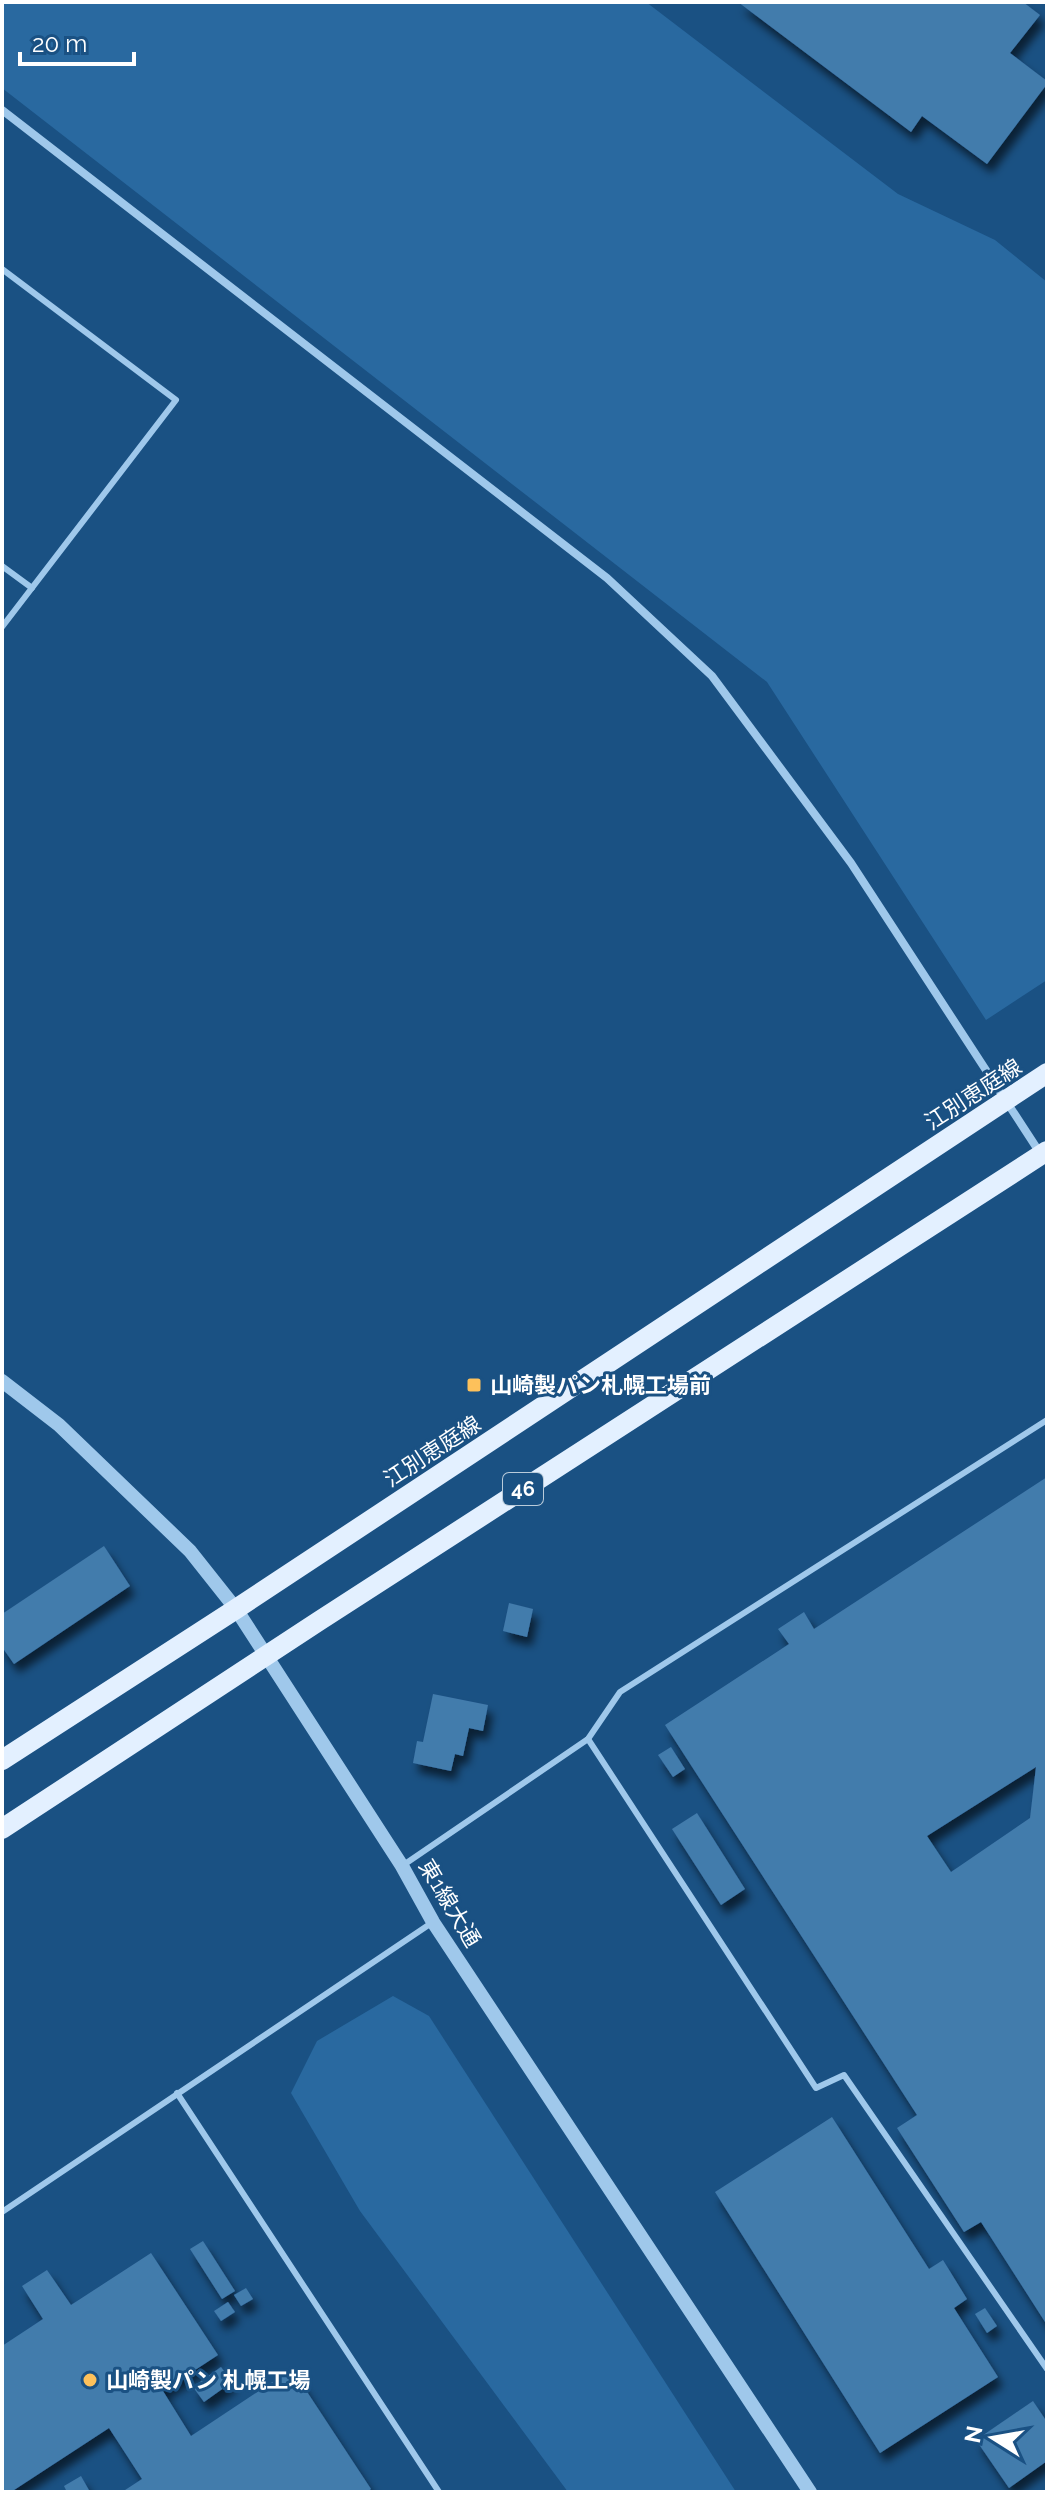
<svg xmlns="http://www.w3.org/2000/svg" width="1049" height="2494" font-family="Raleway,'Noto Sans JP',sans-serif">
  <defs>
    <filter id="shadow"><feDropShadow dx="5" dy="9" stdDeviation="4" flood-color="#0009"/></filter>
  </defs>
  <rect width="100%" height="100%" fill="#1a5183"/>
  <!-- green -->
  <g fill="#2969a0">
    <path d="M2,2H646L898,194L995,240L1047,282V980L986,1020L767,682L2,88Z"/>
    <path d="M393,1996L429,2016L736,2492H568L360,2211L291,2093L317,2041Z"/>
  </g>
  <!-- building -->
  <g fill="#437bac" fill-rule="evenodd" filter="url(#shadow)">
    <path d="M738,2H1023L1040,15L1010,53L1047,81V84L987,164L922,116L911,132Z"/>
    <path d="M1047,1477V2325L981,2222L964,2232L897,2128L917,2115L665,1725L789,1644L778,1629L804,1612L814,1629ZM1036,1767L1030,1818L951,1872L927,1836Z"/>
    <path d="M104,1546L130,1586L14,1664L2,1647V1614Z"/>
    <path d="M509,1603L533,1609L527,1637L503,1631Z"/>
    <path d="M433,1694L488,1705L483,1731L469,1728L463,1756L455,1754L451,1771L413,1763L417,1741L423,1742Z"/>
    <path d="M671,1747L685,1769L673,1777L658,1755Z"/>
    <path d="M697,1813L745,1889L721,1905L672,1829Z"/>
    <path d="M832,2117L929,2269L943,2260L967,2299L954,2308L998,2377L880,2453L715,2192Z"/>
    <path d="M203,2241L235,2291L222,2299L190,2249Z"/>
    <path d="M151,2253L218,2355L163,2391L191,2436L292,2369L371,2489L367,2492H122L142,2479L109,2428L11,2492H2V2346L43,2319L22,2286L47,2270L71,2305Z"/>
    <path d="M246,2288L253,2299L241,2306L234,2295Z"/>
    <path d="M228,2302L235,2312L221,2321L214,2311Z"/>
    <path d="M985,2308L997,2326L987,2333L975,2314Z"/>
    <path d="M221,2367L232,2382L204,2402L193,2387Z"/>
    <path d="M1033,2401L1047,2422V2461L1009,2488L976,2440Z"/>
    <path d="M81,2476L90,2492H67L64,2486Z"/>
  </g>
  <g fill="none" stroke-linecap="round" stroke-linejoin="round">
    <!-- service -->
    <g stroke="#9fc8eb" stroke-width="6">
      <path d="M2,269L176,400L2,627"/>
      <path d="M2,566L32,588"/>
      <path d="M588,1739L816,2088L844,2075L1047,2369"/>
      <path d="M402,1866L588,1739L620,1692L1047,1420"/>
      <path d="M177,2093L439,2492"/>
      <path d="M2,2212L433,1922"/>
    </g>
    <!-- minor -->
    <path stroke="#9fc8eb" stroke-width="8" d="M2,110L607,578L712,676L851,863L1040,1153"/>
    <!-- tertiary -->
    <path stroke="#9fc8eb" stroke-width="14" d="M2,1381L59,1425L190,1551L236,1609L402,1866L433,1922L810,2492"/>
    <!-- primary -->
    <g stroke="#e3f0ff" stroke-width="20">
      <path d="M2,1760L236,1609L1047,1073"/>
      <path d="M2,1829L319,1621L1047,1151"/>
    </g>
  </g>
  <!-- markers -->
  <g fill="#fdc15b" stroke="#1a5183" stroke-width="3">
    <rect x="466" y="1377" width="16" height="16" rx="4"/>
    <circle cx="90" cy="2380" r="8"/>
  </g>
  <g text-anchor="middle" stroke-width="6" stroke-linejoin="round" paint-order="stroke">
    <!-- shield labels -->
    <rect fill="#1a5183" stroke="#bacbda" stroke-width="2" x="503" y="1473" width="40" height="32" rx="6"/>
    <g font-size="20" font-weight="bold" fill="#fff">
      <text x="523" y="1496">46</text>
    </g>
    <!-- street labels -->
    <g font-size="22" fill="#fff" stroke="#1a5183">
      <text transform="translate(973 1094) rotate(-33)" y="8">江別恵庭線</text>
      <text transform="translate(432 1451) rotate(-33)" y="8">江別恵庭線</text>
      <text transform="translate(450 1903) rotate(59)" y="8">東1線大通</text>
    </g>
    <!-- poi labels -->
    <g font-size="22" font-weight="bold" fill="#fff" stroke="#1a5183" text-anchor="start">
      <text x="490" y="1393">山崎製パン札幌工場前</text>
      <text x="106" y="2388">山崎製パン 札幌工場</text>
    </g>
  </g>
  <!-- border -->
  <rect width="1049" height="2494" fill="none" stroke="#ffffff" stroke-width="8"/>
  <!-- north arrow -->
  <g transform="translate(993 2438) rotate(281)" stroke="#1a5183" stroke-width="6" paint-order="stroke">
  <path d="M0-6L14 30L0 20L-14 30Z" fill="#ffffff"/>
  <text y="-12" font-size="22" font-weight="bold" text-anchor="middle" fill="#ffffff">N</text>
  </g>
  <!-- scale -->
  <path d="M20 52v12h114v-12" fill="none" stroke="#ffffff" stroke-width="4"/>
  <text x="32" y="52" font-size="24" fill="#ffffff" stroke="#1a5183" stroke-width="6" paint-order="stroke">20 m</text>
</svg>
